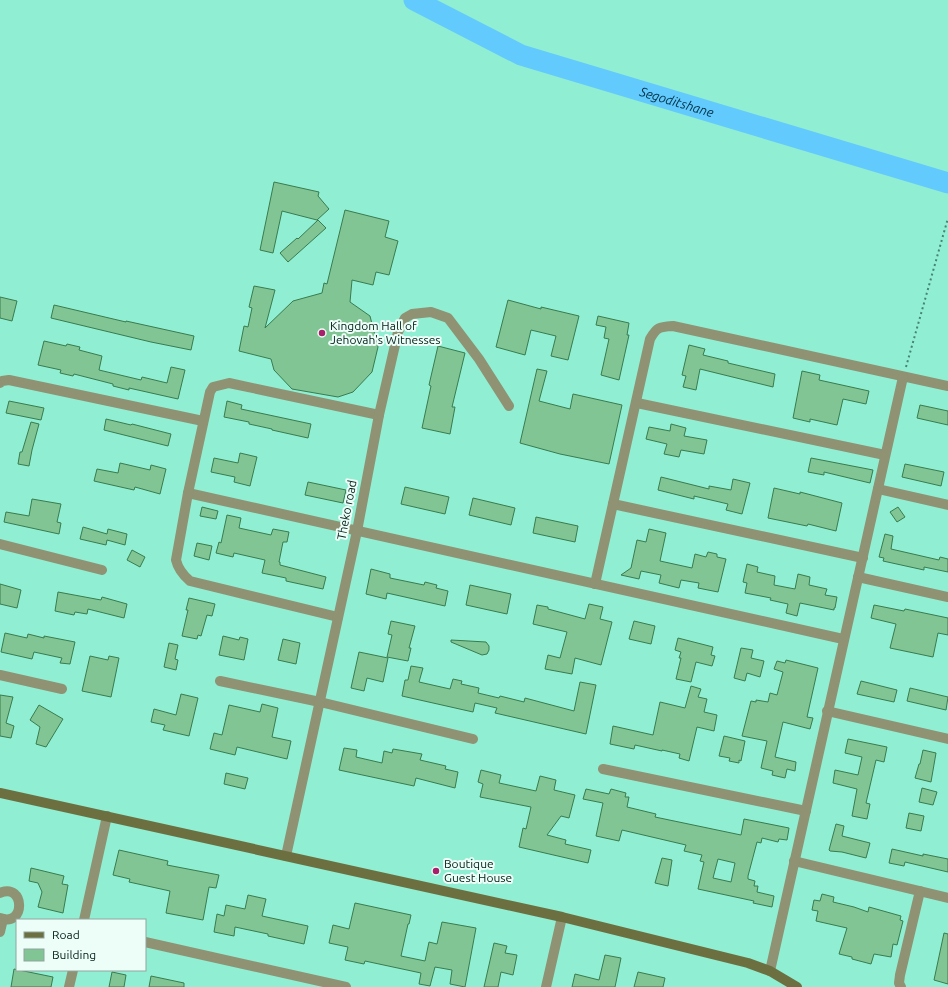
<svg xmlns="http://www.w3.org/2000/svg" width="948" height="987" font-family="Ubuntu,sans-serif">
  <rect width="100%" height="100%" fill="#90eed2"/>
  <g fill="none" stroke-linecap="round" stroke-linejoin="round">
    <!-- river -->
    <path stroke="#63cafd" stroke-width="21" id="s1" d="M414,0L521,55L948,183"/>
  </g>
  <!-- building -->
  <g fill="#81c594" stroke="#387c4f" fill-rule="evenodd">
    <path d="M274,182L319,192L318,196L329,209L317,220L282,211L273,253L260,250Z"/>
    <path d="M345,210L389,221L385,237L398,241L389,275L376,272L373,285L352,280L350,302L370,316L378,347L372,372L353,392L338,397L292,389L274,370L271,359L239,351L244,326L248,327L252,308L249,307L254,286L275,290L265,328L293,301L322,293L324,283L327,284Z"/>
    <path d="M318,220L326,228L288,262L280,253L297,238L298,239Z"/>
    <path d="M0,297L17,301L12,321L0,318Z"/>
    <path d="M508,300L541,309V307L579,316L568,360L551,356L556,336L531,330L525,355L496,347Z"/>
    <path d="M54,305L126,322V321L194,336L191,350L151,342L51,318Z"/>
    <path d="M598,316L629,323L627,335H629L619,380L601,375L609,339L604,338L606,327L596,325Z"/>
    <path d="M44,341L66,346L67,344L80,347L79,350L102,356L99,370L141,380L142,377L167,383L171,367L185,370L178,399L129,388V390L113,386V384L74,374L73,376L60,373L61,370L38,365Z"/>
    <path d="M689,345L705,349L703,355L728,361V363L775,374L773,387L700,369L696,390L683,387L686,376L682,375Z"/>
    <path d="M438,346L465,353L452,407H455L450,434L422,428L431,386L429,385Z"/>
    <path d="M537,369L547,371L539,401L570,409L573,394L622,405L609,464L560,454L520,443Z"/>
    <path d="M802,371L820,375L819,380L869,391L866,404L843,399L837,425L810,419V422L793,418Z"/>
    <path d="M9,401L44,408L41,420L6,413Z"/>
    <path d="M227,401L242,405L241,409L311,424L308,438L272,430V429L249,424V422L224,417Z"/>
    <path d="M920,405L948,411V425L917,418Z"/>
    <path d="M106,419L131,425L132,424L171,434L168,446L104,430Z"/>
    <path d="M31,422L39,424L32,450L29,466L18,464L20,452H22Z"/>
    <path d="M671,424L686,428L684,436L707,440L704,454L681,450L679,457L664,454L667,444L646,439L649,427L670,431Z"/>
    <path d="M240,453L257,457L250,486L234,482L235,477L211,472L214,458L238,463Z"/>
    <path d="M811,458L873,470L870,483L824,472V475L808,472Z"/>
    <path d="M120,463L150,470L151,465L166,469L160,494L135,487L134,490L94,481L97,469L118,473Z"/>
    <path d="M905,464L944,472L941,486L902,477Z"/>
    <path d="M661,477L709,489V486L731,490L733,479L750,483L742,514L726,510L728,504L694,496V499L658,490Z"/>
    <path d="M308,482L346,490L343,503L305,495Z"/>
    <path d="M405,487L449,497L445,514L401,504Z"/>
    <path d="M774,488L800,494V492L842,503L836,531L808,524L807,526L768,518Z"/>
    <path d="M473,498L515,508L511,525L469,515Z"/>
    <path d="M32,499L61,504L57,522L61,523L59,534L4,522L6,512L29,516Z"/>
    <path d="M202,507L218,511L216,519L200,516Z"/>
    <path d="M898,507L905,517L897,522L890,512Z"/>
    <path d="M227,515L241,518L239,528L271,535L273,529L289,532L287,542H283L279,562H280V565L326,577L323,589L286,581V578L262,573L265,560L234,553L233,557L216,553L219,542L221,543Z"/>
    <path d="M536,517L578,526L575,542L533,533Z"/>
    <path d="M83,527L107,534L108,529L127,534L125,545L107,540L106,545L80,539Z"/>
    <path d="M649,529L666,533L660,561L692,568L695,554L706,557L708,552L717,554V557L726,559L718,592L698,588L699,583L681,580L679,588L659,583L661,575L641,571L639,579L621,575L631,568L637,540L646,542Z"/>
    <path d="M885,534L893,536L891,549L939,560L940,557L948,559V572L924,567V570L883,561L884,558L879,557Z"/>
    <path d="M197,543L212,546L209,560L194,556Z"/>
    <path d="M132,550L145,557L140,567L127,560Z"/>
    <path d="M747,564L758,567L757,572L775,576L774,585L795,589L798,574L810,577L809,585L827,589L825,595L837,597L835,608H834V610L800,603L797,616L786,613L788,604L770,600L771,598L745,593L747,583L743,582Z"/>
    <path d="M371,569L390,574V578L424,585L425,582L437,585L436,588L448,591L445,606L387,593L386,599L366,594Z"/>
    <path d="M0,584L21,590L17,608L0,604Z"/>
    <path d="M470,585L511,594L507,614L466,605Z"/>
    <path d="M58,592L101,600L102,597L127,604L124,618L88,609L87,614L75,612L74,615L55,611Z"/>
    <path d="M189,598L215,604L212,616L207,615L201,636L198,635L197,639L182,636L188,610H186Z"/>
    <path d="M589,604L603,607L600,619L612,622L601,665L575,658L572,674L545,669L548,655L560,658L567,632L533,624L537,605L548,607V609L585,619Z"/>
    <path d="M874,605L904,611L905,609L948,618V635L938,633L933,657L890,648L896,624L871,618Z"/>
    <path d="M391,621L415,626L409,648H411L408,661L387,657L392,635L388,634Z"/>
    <path d="M634,621L655,626L651,644L629,639Z"/>
    <path d="M5,633L27,638L28,634L44,638V636L75,642L70,664L60,663L62,658L34,652L32,659L1,652Z"/>
    <path d="M223,636L239,640L240,637L248,639L244,660L219,655Z"/>
    <path d="M678,638L713,647L711,655L715,656L712,666L696,662L691,682L676,679L681,658H679L681,652L675,650Z"/>
    <path d="M283,639L300,643L296,664L278,660Z"/>
    <path d="M451,640L486,642L489,646V650L487,654L482,655L451,642Z"/>
    <path d="M169,643L178,645L175,659L178,660L176,670L164,667Z"/>
    <path d="M741,648L753,650L751,658L764,661L760,677L747,673L745,681L734,678Z"/>
    <path d="M359,652L388,658L383,682L367,678L364,691L351,688Z"/>
    <path d="M90,656L108,660L109,656L119,658L111,697L82,691Z"/>
    <path d="M786,660L818,668L807,717L813,718L810,729L783,722L775,757L796,762L795,771L787,769L785,778L772,775L773,771L761,768L767,741L742,736L751,701L756,702V700L768,702L770,693L777,695L783,672L774,669L777,661L785,663Z"/>
    <path d="M411,666L423,668L419,682L450,689L453,679L462,681L461,684L479,688L478,693L499,698L500,696L524,702L525,698L574,711L580,682L596,685L586,734L495,713L497,708L475,703L473,712L402,696L405,680H408Z"/>
    <path d="M861,681L897,690L894,702L857,694Z"/>
    <path d="M691,686L701,689L698,697L707,699L704,712L717,715L714,731L697,727L689,761L679,758L680,754L662,750V751L635,745L634,749L610,744L613,726L653,735L660,702L685,708Z"/>
    <path d="M910,688L948,697L946,710L907,701Z"/>
    <path d="M181,694L198,698L189,736L163,730L165,725L151,722L154,709L176,715Z"/>
    <path d="M0,695L13,697L6,723L14,726L11,738L0,736Z"/>
    <path d="M262,704L278,708L272,737L291,741L287,759L237,747L235,755L210,749L214,733L222,735L229,705L260,712Z"/>
    <path d="M39,705L63,719L46,747L36,744L40,727L30,720Z"/>
    <path d="M724,736L745,741L741,761L739,760V763L729,761L730,758L719,756Z"/>
    <path d="M848,739L887,747L884,762L876,760L866,803L870,804L867,819L852,816L857,789L833,783L835,770L858,775L862,757L845,753Z"/>
    <path d="M344,748L357,750L356,757L382,763L384,751L392,753L393,749L422,754L420,760L446,766L445,769L458,772L455,788L416,778L414,786L339,770Z"/>
    <path d="M923,750L936,753L931,782L915,778L919,764H920Z"/>
    <path d="M481,770L501,775L499,783L536,791L540,776L556,780L554,790L575,795L569,818L561,816L547,835L566,840L565,844L591,850L588,863L519,847L523,828L526,829L531,807L480,797L483,784L478,782Z"/>
    <path d="M226,773L248,778L245,789L224,784Z"/>
    <path d="M922,788L937,792L933,805L919,802Z"/>
    <path d="M586,789L609,794L611,789L626,793L625,797H629L627,807L656,814L655,817L741,835L744,819L789,828L787,840L779,839L778,842L762,838L761,843L757,842L748,876V879L755,881L754,886H758L757,892L774,896L772,907L753,903L754,901L698,889L704,862L700,861L702,855L684,851L686,845L622,830L619,841L596,836L603,803L583,799ZM718,859L735,863L731,882L713,878Z"/>
    <path d="M909,813L924,816L921,831L906,828Z"/>
    <path d="M836,824L844,826L842,836L870,843L866,858L842,852L830,851L829,850Z"/>
    <path d="M892,849L923,856V854L948,859V872L905,862L904,866L889,863Z"/>
    <path d="M119,850L168,861L167,865L219,875L216,888L209,887L203,920L166,913L170,891L129,882L130,879L113,875Z"/>
    <path d="M662,858L672,860L668,886L655,883Z"/>
    <path d="M31,868L64,876L62,884L68,885L63,913L38,907L42,892L38,883L29,881Z"/>
    <path d="M822,894L834,897L833,902L854,907L868,912L869,907L901,916L900,920L903,921L897,945L893,944L891,957L874,954L871,964L852,959V957L839,954L847,928L816,921L818,911L812,910L814,900L820,901Z"/>
    <path d="M248,895L266,899L262,916L308,926L304,944L268,936V934L235,927L234,936L214,932L217,914L224,916L226,905L245,909Z"/>
    <path d="M355,903L411,915L409,924H408L401,956L425,961L429,942L437,944L442,922L476,928L465,987L450,984L452,970L435,967L430,986L419,984L421,973L365,961L364,964L345,960L348,947L329,943L333,925L349,929Z"/>
    <path d="M944,933L948,934V984L934,980Z"/>
    <path d="M494,943L507,946L505,953L517,955L513,975L501,972L498,987H484Z"/>
    <path d="M605,955L621,958L615,987H572L575,974L599,980Z"/>
    <path d="M14,969L53,977L51,987H11Z"/>
    <path d="M112,972L126,975L124,987H109Z"/>
    <path d="M638,972L665,978L663,987H634Z"/>
    <path d="M151,976L184,983V987H149Z"/>
  </g>
  <g fill="none" stroke-linecap="round" stroke-linejoin="round">
    <!-- path -->
    <path stroke="#478372" stroke-width="2" stroke-dasharray="2 3" stroke-linecap="butt" d="M906,367L948,218"/>
    <!-- street -->
    <g stroke="#8f9273" stroke-width="10">
      <path d="M0,383L2,381L9,380L203,421"/>
      <path d="M637,403L885,455"/>
      <path d="M878,489L948,505"/>
      <path d="M188,493L843,639"/>
      <path d="M613,504L863,558"/>
      <path d="M0,544L102,570"/>
      <path d="M858,577L948,597"/>
      <path d="M595,584L650,339C657,327 659,327 673,326L948,386"/>
      <path d="M338,617L190,581C183,575 178,569 176,560L188,493L210,392L213,387L229,383L379,415"/>
      <path d="M0,675L62,689"/>
      <path d="M220,681L320,702L473,739"/>
      <path d="M827,711L948,739"/>
      <path d="M603,769L806,811"/>
      <path d="M286,856L357,531L379,415L398,332L405,318L412,314L431,312L448,318L479,359L509,406"/>
      <path d="M794,861L948,898"/>
      <path d="M0,893C25,882 26,928 0,918"/>
      <path d="M84,920L107,816"/>
      <path d="M0,932L3,919"/>
      <path d="M145,942L346,987"/>
      <path d="M770,971C814,773 858,575 903,377"/>
      <path d="M69,987L73,970"/>
      <path d="M546,987L562,917"/>
      <path d="M901,987L899,983L900,975L920,891"/>
    </g>
    <!-- secondary -->
    <path stroke="#6c7041" stroke-width="10" d="M0,793L562,917L748,963L770,971L797,987"/>
  </g>
  <!-- markers -->
  <g fill="#a6206a" stroke="#edfef8" stroke-width="1.5">
    <circle cx="322" cy="333" r="4"/>
    <circle cx="436" cy="871" r="4"/>
  </g>
  <g text-anchor="middle" stroke-width="4" stroke-linejoin="round" paint-order="stroke">
    <!-- poi labels -->
    <g font-size="12" fill="#021f18" stroke="#edfef8" text-anchor="start">
      <text x="330" y="330">Kingdom Hall of<tspan x="330" dy="14">Jehovah's Witnesses</tspan></text>
      <text x="444" y="868">Boutique<tspan x="444" dy="14">Guest House</tspan></text>
    </g>
    <!-- street labels -->
    <g font-size="12" fill="#021f18" stroke="#edfef8">
      <text transform="translate(347 510) rotate(-79)" y="4">Theko road</text>
    </g>
    <!-- water labels -->
    <g font-size="13" font-style="italic" fill="#013246" stroke="#edfef8">
      <text dy="5" stroke="none"><textPath href="#s1" startOffset="283">Segoditshane</textPath></text>
    </g>
  </g>
  <!-- legend -->
  <rect x="16" y="919" width="130" height="52" fill="#edfef8" stroke="#8fa59e"/>
  <rect x="24" y="932" width="20" height="6" fill="#6c7041" stroke="#8fa59e"/>
  <text x="52" y="939" font-size="12" fill="#021f18">Road</text>
  <rect x="24" y="949" width="20" height="12" fill="#81c594" stroke="#8fa59e"/>
  <text x="52" y="959" font-size="12" fill="#021f18">Building</text>
</svg>
